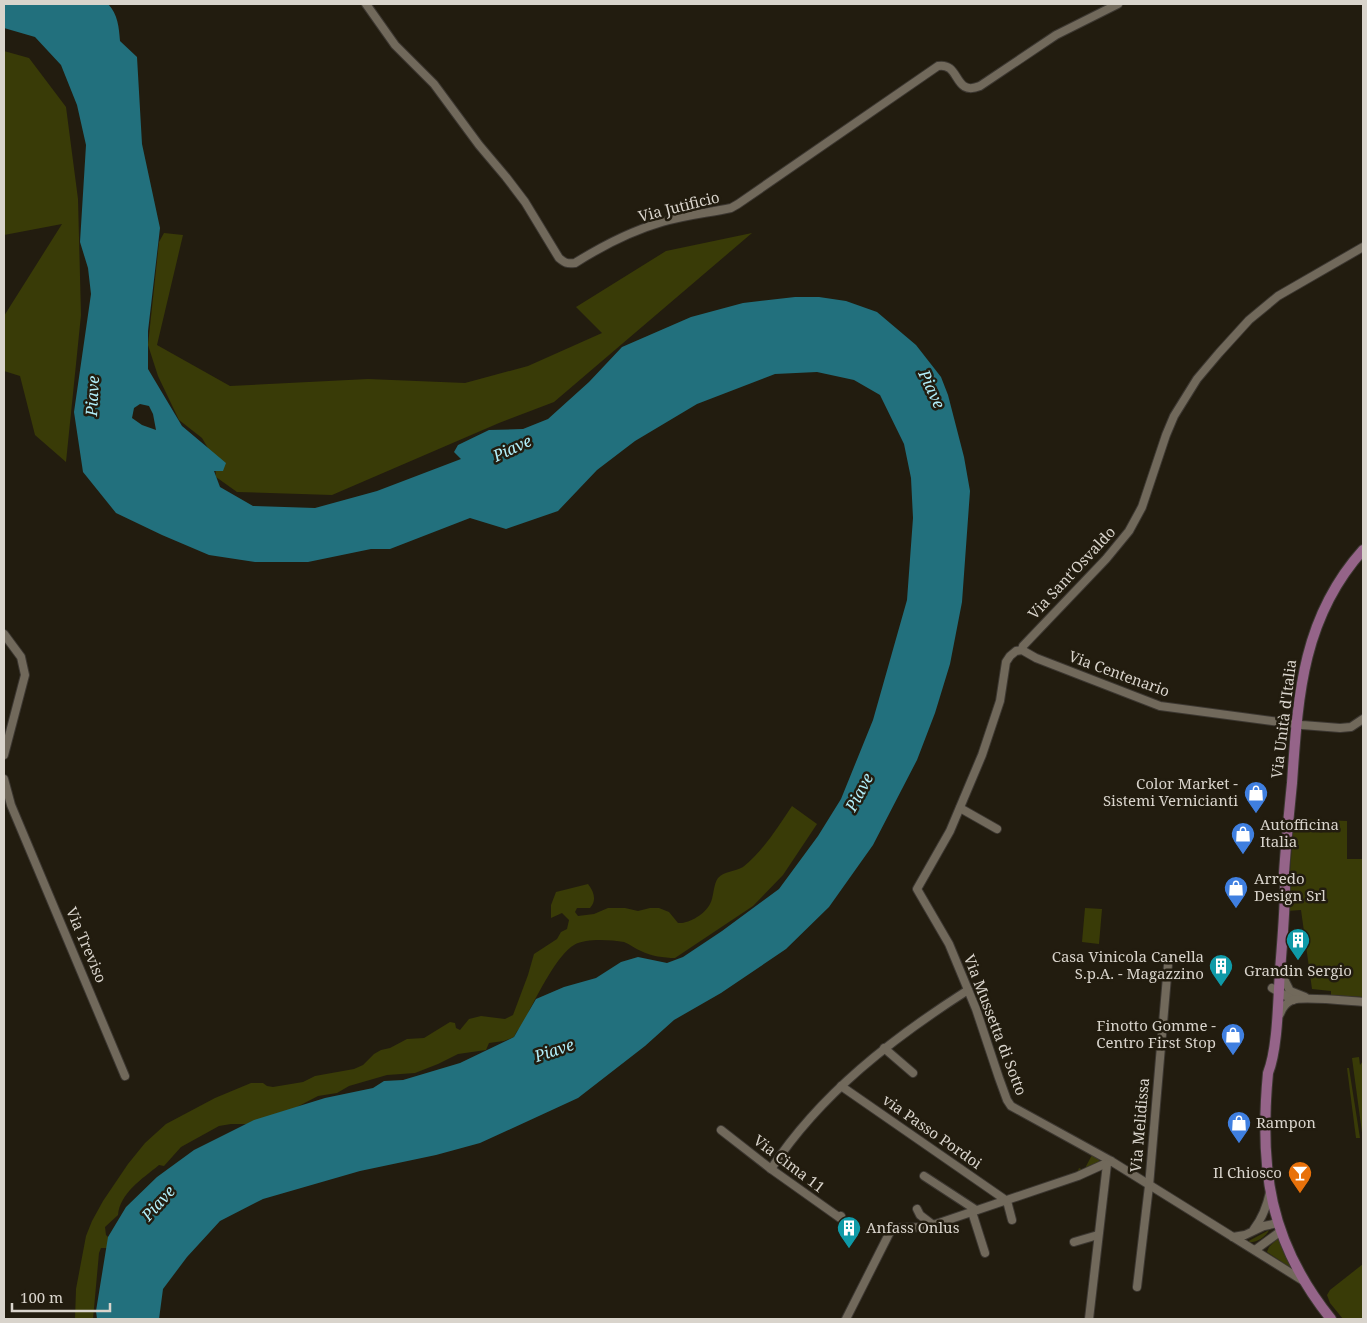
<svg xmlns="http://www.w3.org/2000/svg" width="1367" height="1323" font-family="'Noto Serif',serif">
  <rect width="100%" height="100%" fill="#221c0f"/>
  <!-- green -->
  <g fill="#393b07">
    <path d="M4,51L29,58L66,107L78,199L81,315L66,462L35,435L20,376L4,371V316L62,224L4,235Z"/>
    <path d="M164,233L183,235L157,345L230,386L368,379L465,383L528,366L602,333L576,307L666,251L752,233L554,402L499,423L332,495L237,492L216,477L215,460L202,438L179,420L158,376L148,345L159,242Z"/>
    <path d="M792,806L817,824L783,875L753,906L675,958C664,958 651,956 641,951C635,949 630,944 624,942C610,940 587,938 574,945C558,954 538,994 529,1011C528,1014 527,1019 526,1022C522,1028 518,1027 514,1037L504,1041L489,1043L486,1050L458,1054L438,1064L415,1073L387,1075L349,1086L337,1093L318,1096L295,1108L275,1114L257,1124H231L219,1126L181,1147L164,1166L159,1165C142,1179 120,1193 118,1215L105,1227L106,1235L115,1244L111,1248H101L99,1253L93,1319H75L76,1289L86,1236L92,1221L103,1201L128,1164L145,1143L166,1124L215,1098L251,1083H263L267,1086L273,1087L303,1082L315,1076L354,1069L363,1065L374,1054L381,1050L390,1048L407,1039L424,1038L450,1022L455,1023L456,1028L460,1030L469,1019L481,1016L505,1019L513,1015L528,975L534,954L557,939L561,932L567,929L569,920L562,913L551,918V905L556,892L588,884C594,892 597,900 590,908H577L575,912L578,916L594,914L608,908H625L638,911L650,908H659L669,912L678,923C689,924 705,914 710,904C714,897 713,885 718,878C724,871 735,872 743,867C763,851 778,827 792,806Z"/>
    <path d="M1294,819L1347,821V859H1363V997L1331,995V991L1312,989L1301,910L1287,911Z"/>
    <path d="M1085,908L1102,909L1099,944L1082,942Z"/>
    <path d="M1359,1057L1360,1065L1363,1061V1140L1352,1058Z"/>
    <path d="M1347,1068H1349L1360,1138H1356Z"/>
    <path d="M1092,1155L1099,1159V1163L1077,1173L1079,1168L1084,1170Z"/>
    <path d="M1269,1230C1266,1237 1255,1244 1247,1242Z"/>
    <path d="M1278,1238L1291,1268L1267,1252L1269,1247Z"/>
    <path d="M1363,1264V1319H1343L1330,1303L1327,1295L1330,1290Z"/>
  </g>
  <!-- water -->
  <path fill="#22707d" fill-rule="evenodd" d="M4,4H108C118,14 119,28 120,41L137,57L142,144L160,228L148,331V369L182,426L226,463L223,471H214L220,487L253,506L315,508L377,491L461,459L454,452L458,445L489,430L523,429L548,419L589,382L622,347L691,317L743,303L795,297H819L846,301L877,312L916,345L941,377L948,395L964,457L970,491L962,602L950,664L935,713L917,760L873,845L829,907L786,949L721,993L674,1020L645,1046L578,1098L480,1143L436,1155L360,1171L263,1199L220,1221L187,1257L163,1289L159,1319H97L96,1311L108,1237L126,1207L157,1177L194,1150L254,1120L325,1098L373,1088L384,1081L403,1080L460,1063L514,1037L536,999L564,987L596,978L621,962L638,957L667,963L683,957L722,931L779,889L818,836L841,799L873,720L907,600L913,518L911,478L904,444L880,395L854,380L817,372L775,374L697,404L635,441L597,470L558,511L506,529L470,518L390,549H371L308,562H255L209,555L162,535L116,513L83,472L74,412L91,294L88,268L80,242L86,145L77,105L61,65L35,37L4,28ZM140,404L149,406L153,414L156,430L142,425L132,418L134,408Z"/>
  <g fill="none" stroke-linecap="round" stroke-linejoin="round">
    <!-- minor casing -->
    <g stroke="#3c3731" stroke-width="10">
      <g id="minor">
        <path d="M366,4L395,45L434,84L479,145L506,177L525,202L559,258C565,263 567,264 575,263C602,246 631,231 662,222C685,215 708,213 731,208L738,204L938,66C961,62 953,97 980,86L1056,35L1118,4"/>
        <path d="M4,634L21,657L25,675L4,755"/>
        <path d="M1022,650L1023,646L1106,559L1129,531L1142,507L1166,435L1174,416L1197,379L1219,353L1249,320L1278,296L1363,247"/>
        <path d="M4,779L11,805L125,1076"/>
        <path d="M960,808L997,829"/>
        <path d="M1281,973L1290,991L1305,997"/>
        <path d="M1272,988L1293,1000"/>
        <path d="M1280,1014C1282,1008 1286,1003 1292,1000C1304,996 1348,1001 1363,1002"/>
        <path d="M884,1048L913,1073"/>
        <path d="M841,1086L1007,1201L1012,1220"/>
        <path d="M721,1130L771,1169L840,1218L841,1216"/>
        <path d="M771,1169C821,1093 893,1038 968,990"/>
        <path d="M924,1176L976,1210"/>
        <path d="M917,1209L920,1215L933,1225"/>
        <path d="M972,1212L985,1253"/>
        <path d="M1254,1229C1263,1217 1267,1206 1270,1192"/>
        <path d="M1233,1237L1245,1235L1264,1226L1278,1223"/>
        <path d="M1074,1242L1098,1235"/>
        <path d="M1255,1250L1281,1231"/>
        <path d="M1302,1280L1111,1161L1011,1106L1007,1100L999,1078L976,1009L949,944L917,889L950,831L982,755L1000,701L1006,662L1010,656L1016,651L1022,650L1036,658L1160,706L1302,725L1340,728L1351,727L1363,719"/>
        <path d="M1137,1287L1149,1186L1168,965"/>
        <path d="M846,1319L891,1230L895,1228L926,1227L933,1225L1078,1176L1111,1161"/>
        <path d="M1089,1319L1107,1164"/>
      </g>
    </g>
    <!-- major casing -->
    <g stroke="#3c3731" stroke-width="12">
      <path id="major" d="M1331,1319C1269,1242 1259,1168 1268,1073C1278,1048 1278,999 1280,971C1282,943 1285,913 1285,885C1285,881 1284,877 1284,873C1286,843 1289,813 1292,783C1298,696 1302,618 1363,550"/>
    </g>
    <!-- minor -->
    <use href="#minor" stroke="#71695b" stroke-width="8"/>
    <!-- major -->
    <use href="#major" stroke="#956489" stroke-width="10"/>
  </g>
  <!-- icons -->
  <defs>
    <g id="shop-pin" transform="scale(1.25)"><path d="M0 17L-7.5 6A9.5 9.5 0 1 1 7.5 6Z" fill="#3f7fe0" stroke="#221c0f"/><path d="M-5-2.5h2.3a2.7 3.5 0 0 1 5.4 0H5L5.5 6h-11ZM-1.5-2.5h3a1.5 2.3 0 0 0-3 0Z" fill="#fff"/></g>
    <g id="building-pin" transform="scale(1.25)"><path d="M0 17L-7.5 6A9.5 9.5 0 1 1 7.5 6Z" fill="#0f9aa8" stroke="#221c0f"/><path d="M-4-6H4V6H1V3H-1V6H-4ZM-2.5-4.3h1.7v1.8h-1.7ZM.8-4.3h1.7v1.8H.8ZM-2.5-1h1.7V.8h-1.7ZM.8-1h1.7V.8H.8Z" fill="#fff"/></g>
    <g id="bar-pin" transform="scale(1.25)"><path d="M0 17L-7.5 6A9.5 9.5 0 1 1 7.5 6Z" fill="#e8710a" stroke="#221c0f"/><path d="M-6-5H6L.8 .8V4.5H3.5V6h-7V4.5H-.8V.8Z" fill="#fff"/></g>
  </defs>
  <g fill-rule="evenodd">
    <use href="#shop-pin" x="1256" y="793"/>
    <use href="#shop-pin" x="1243" y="834"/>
    <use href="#shop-pin" x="1236" y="888"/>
    <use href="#building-pin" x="1298" y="940"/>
    <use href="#building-pin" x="1221" y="966"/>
    <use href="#shop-pin" x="1233" y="1035"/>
    <use href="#shop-pin" x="1239" y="1123"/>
    <use href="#bar-pin" x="1300" y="1173"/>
    <use href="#building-pin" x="849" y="1228"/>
  </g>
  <g text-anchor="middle" stroke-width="5" stroke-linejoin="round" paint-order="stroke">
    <!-- street labels -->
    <g font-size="15" fill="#d9d4cc" stroke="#221c0f">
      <text transform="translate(679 207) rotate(-14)" y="5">Via Jutificio</text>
      <text transform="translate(1072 573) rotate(-47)" y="5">Via Sant'Osvaldo</text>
      <text transform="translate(1119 674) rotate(20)" y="5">Via Centenario</text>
      <text transform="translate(1284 719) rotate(-83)" y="5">Via Unità d'Italia</text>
      <text transform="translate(86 945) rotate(67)" y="5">Via Treviso</text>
      <text transform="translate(995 1025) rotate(69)" y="5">Via Mussetta di Sotto</text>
      <text transform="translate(1140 1125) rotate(-85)" y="5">Via Melidissa</text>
      <text transform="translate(932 1132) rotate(35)" y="5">via Passo Pordoi</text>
      <text transform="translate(789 1164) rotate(37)" y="5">Via Cima 11</text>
    </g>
    <!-- poi labels -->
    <g font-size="15" fill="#d9d4cc" stroke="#221c0f" text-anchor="end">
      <text x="1238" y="789">Color Market -<tspan x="1238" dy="17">Sistemi Vernicianti</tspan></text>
      <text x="1260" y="830" text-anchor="start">Autofficina<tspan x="1260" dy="17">Italia</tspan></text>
      <text x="1254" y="884" text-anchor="start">Arredo<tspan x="1254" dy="17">Design Srl</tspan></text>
      <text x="1204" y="962">Casa Vinicola Canella<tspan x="1204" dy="17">S.p.A. - Magazzino</tspan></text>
      <text x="1298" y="976" text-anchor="middle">Grandin Sergio</text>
      <text x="1216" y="1031">Finotto Gomme -<tspan x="1216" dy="17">Centro First Stop</tspan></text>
      <text x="1256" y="1128" text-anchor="start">Rampon</text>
      <text x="1282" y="1178">Il Chiosco</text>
      <text x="866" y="1233" text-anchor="start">Anfass Onlus</text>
    </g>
    <!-- water labels -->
    <g font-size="16" font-style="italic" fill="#b2effb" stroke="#221c0f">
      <text transform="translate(932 389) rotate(65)" y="6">Piave</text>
      <text transform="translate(92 396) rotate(-87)" y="6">Piave</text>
      <text transform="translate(512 448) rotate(-25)" y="6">Piave</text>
      <text transform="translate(859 792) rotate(-62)" y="6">Piave</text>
      <text transform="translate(554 1050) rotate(-19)" y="6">Piave</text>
      <text transform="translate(158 1203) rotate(-48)" y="6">Piave</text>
    </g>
  </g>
  <!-- border -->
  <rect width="1367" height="1323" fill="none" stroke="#d9d4cc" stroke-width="10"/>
  <!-- scale -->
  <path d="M12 1303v8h98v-8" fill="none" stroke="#d9d4cc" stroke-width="2.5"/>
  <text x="20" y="1303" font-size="15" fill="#d9d4cc" stroke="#221c0f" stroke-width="4" paint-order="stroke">100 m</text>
</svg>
